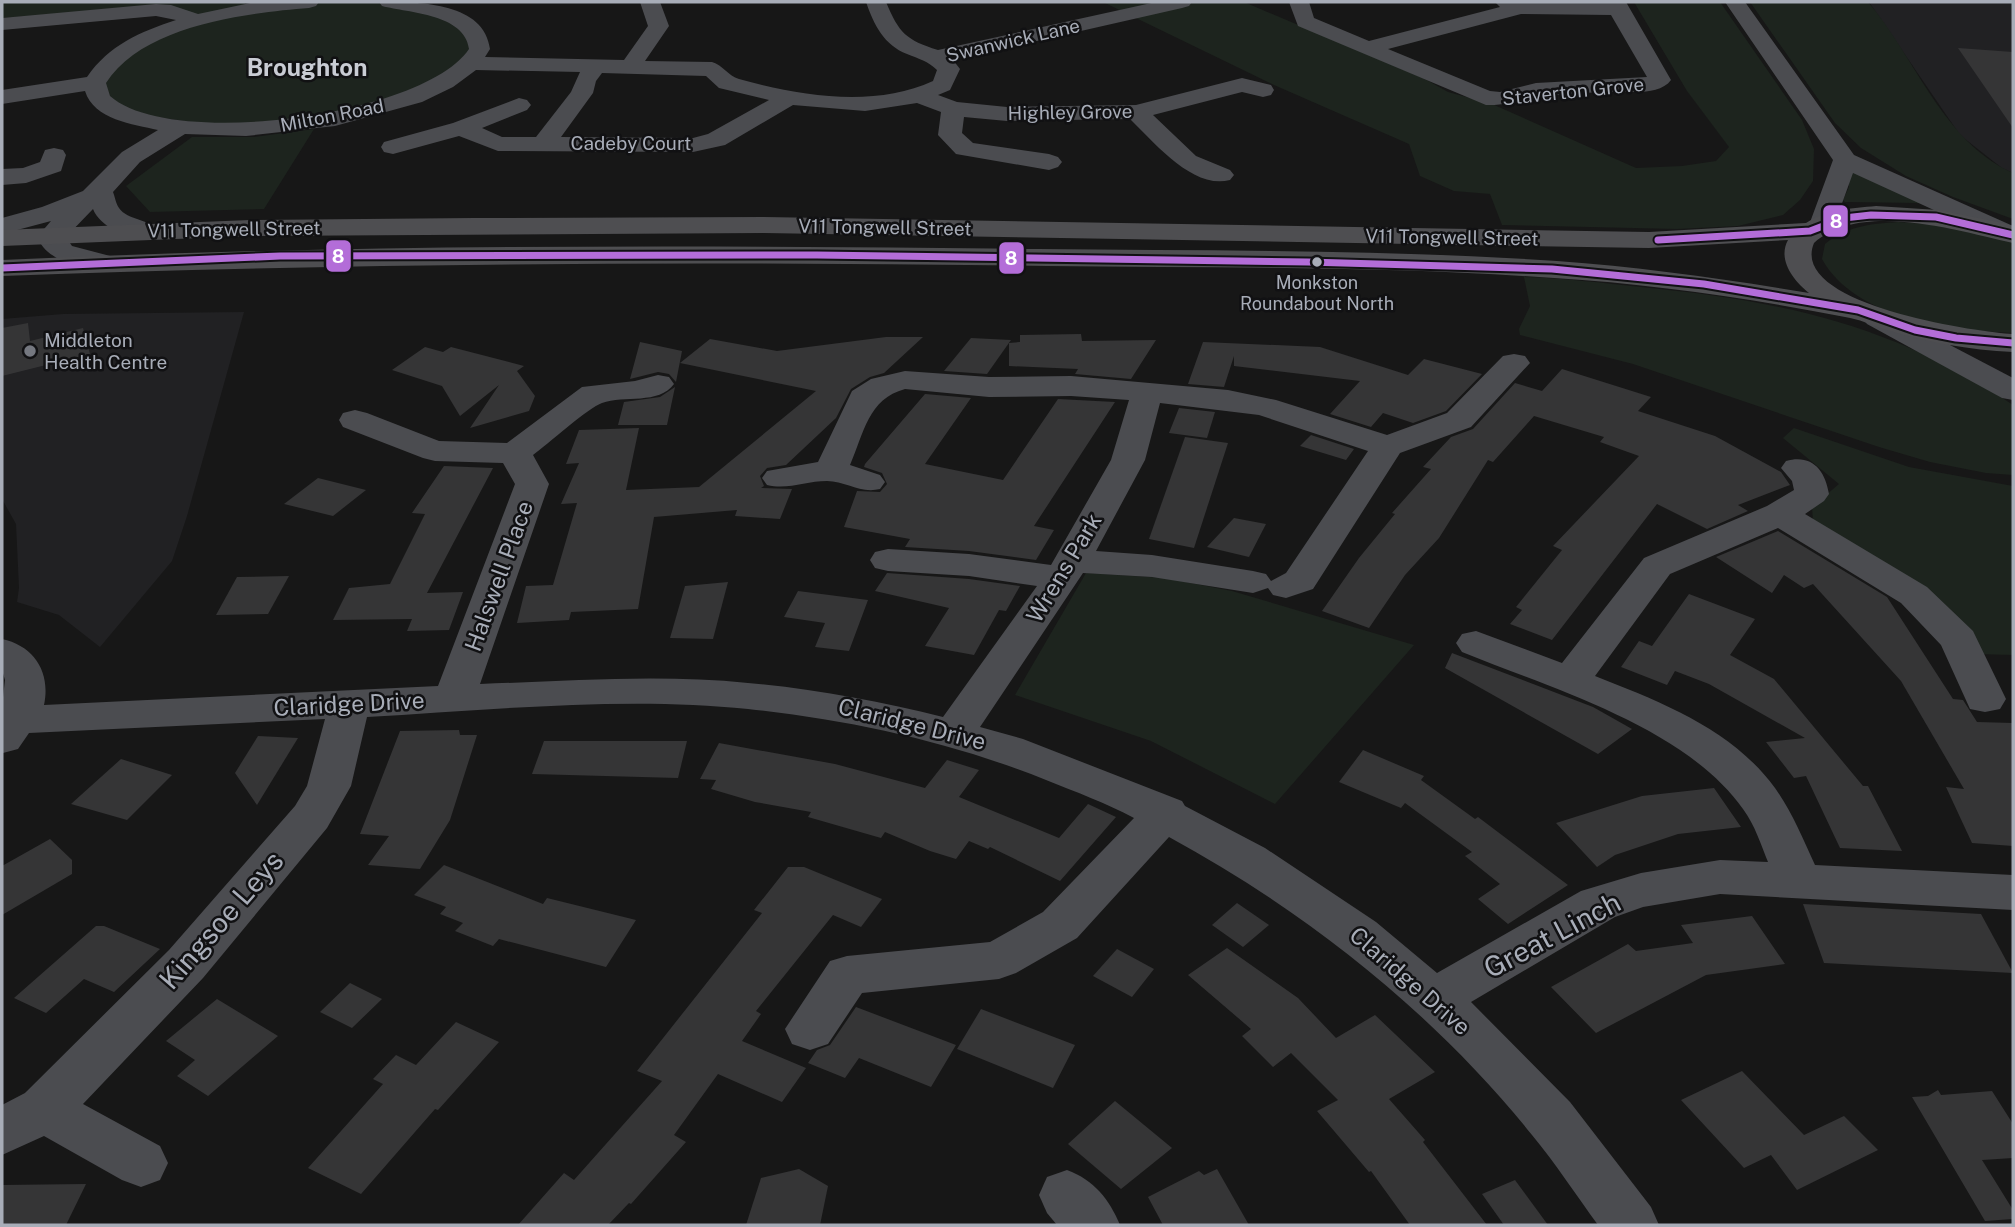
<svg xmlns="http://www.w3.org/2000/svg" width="2015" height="1227" font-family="'Public Sans',sans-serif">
  <rect width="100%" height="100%" fill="#171717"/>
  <!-- built -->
  <g fill="#212123">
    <path d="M1869,2H2013V173L2002,168L1960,135Z"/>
    <path d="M244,312L187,516L172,561L100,647L59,615L17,602L19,588L16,524L2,499V319L63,314Z"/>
  </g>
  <!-- green -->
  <g fill="#1d241e">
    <path d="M2,2H244L246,5L199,15L146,7L2,18Z"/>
    <path d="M327,2H389L430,8L476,32L470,63L364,111L231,128L117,111L98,74L160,32L268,9Z"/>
    <path d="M1103,2H1244L1423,78L1448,92L1492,104L1636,168L1682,166L1716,161L1729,147L1687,91L1634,2H1720L1802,120L1814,149L1813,181L1800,200L1783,215L1738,226L1677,229L1502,225L1490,194L1454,191L1420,176L1409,144L1274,85Z"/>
    <path d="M1750,2H1868C1916,58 1942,141 2013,173V219L1953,197L1906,176L1861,148L1835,123Z"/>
    <path d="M314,129L264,209L150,212L126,186L192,137H254Z"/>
    <path d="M1848,166L1920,203L1845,202L1843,200L1849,187Z"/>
    <path d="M1898,222C1938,224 1975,231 2013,242V333C1951,330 1855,319 1822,259L1825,244C1847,226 1870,224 1898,222Z"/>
    <path d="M1524,277C1563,278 1603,283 1641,287C1783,301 1894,325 2013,405V475L1986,473L1930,462L1879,447L1633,364L1520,335L1519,329L1530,306Z"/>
    <path d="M1794,428L1909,467L2013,486V655L1975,654L1813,521L1812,507L1839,484L1783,438Z"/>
    <path d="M1086,573L1165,578L1232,591L1414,645L1275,804L1151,741L1015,695Z"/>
  </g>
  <!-- building -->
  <g fill="#353536">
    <path d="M1958,48L2013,52V128Z"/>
    <path d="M28,323L30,341L83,328L90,354L2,376V328Z"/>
    <path d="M1081,334L1082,341L1156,340L1131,379L1075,374L1078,369L1009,366V343L1020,342V335Z"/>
    <path d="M886,337H923L884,373L870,377L851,389L836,418L786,465L767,468L760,476L764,486L761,488L792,489L780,519L735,516L737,510L654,517L638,609L571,612L569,620L517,623L526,586L553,585L577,503L561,504L579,463L566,464L579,430L639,428L626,490L699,487L816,391L680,363L710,339L777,351Z"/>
    <path d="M971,338L1011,340L987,374L944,371Z"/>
    <path d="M640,342L682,351L676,382L669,374L658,372L630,379Z"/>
    <path d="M1203,342L1320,347L1408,375L1424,359L1482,374L1446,411L1413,423L1383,413L1371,427L1330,414L1360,381L1234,366V356L1224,387L1188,384Z"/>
    <path d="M425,347L443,352L451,347L524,366L517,371L535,396L529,411L470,428L499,385L460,416L442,386L392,370Z"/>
    <path d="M1562,369L1651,397L1638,411L1715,436L1781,472L1790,485L1738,505L1748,511L1707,529L1657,504L1552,640L1510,624L1522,610L1516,607L1562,550L1553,546L1639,456L1600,442L1604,437L1534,416L1493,462L1488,460L1439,538L1405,575L1369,628L1322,611L1359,558L1395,514L1392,513L1431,469L1423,467L1451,437L1473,429L1515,383L1542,391Z"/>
    <path d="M675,387L667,425H618L624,402L660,397Z"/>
    <path d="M925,394L971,398L925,464L1003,480L1058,399L1115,402L1034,526L1054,530L1036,560L969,551L905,547L910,539L844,527L857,491L880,492L887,484L882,473L864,467L865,464Z"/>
    <path d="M1179,408L1215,412L1207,438L1169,433Z"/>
    <path d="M1311,435L1354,449L1346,460L1300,446Z"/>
    <path d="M1185,437L1228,443L1194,548L1149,539Z"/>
    <path d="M444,466L493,468L427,593L463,592L449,630L407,631L412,619L333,620L349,588L390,584L425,514L412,513Z"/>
    <path d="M318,478L366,490L333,516L284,504Z"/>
    <path d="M1234,518L1266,524L1249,557L1207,547Z"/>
    <path d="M1778,531L1887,597L1953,699L1963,700L1977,722L2013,723V846L1972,843L1946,787L1964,789L1901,681L1813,584L1804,588L1784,575L1772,593L1716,557Z"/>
    <path d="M887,573L969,579L1020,586L1006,611L999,610L974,655L925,646L949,608L875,591Z"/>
    <path d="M289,576L268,614L216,615L237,577Z"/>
    <path d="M728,582L713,639L670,638L685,586Z"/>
    <path d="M798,591L868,600L849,651L815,647L825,623L784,617Z"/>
    <path d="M1689,594L1755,619L1730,655L1774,679L1863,786H1868L1902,851L1840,848L1806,776L1794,778L1766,742L1805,738L1709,684L1675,671L1667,685L1621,667L1639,641L1652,646Z"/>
    <path d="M1452,653L1593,707L1632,729L1598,754L1445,668Z"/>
    <path d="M459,730L460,735H477L450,820L420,869L368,865L389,836L360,834L400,731Z"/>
    <path d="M258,736L298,738L257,805L235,773Z"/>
    <path d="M544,741H687L678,778L532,774Z"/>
    <path d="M719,743L835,764L925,788L947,760L979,770L959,797L1059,838L1088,804L1116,817L1060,881L990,847L988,849L969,841L956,859L930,851L885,832L881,838L808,817L811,812L755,802L711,789L716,780L700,779Z"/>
    <path d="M1363,750L1424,776L1421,780L1475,819L1478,817L1568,885L1508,924L1478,899L1500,884L1465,856L1472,852L1405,803L1401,808L1339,782Z"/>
    <path d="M121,759L172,775L127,820L71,804Z"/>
    <path d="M1714,788L1741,827L1678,834L1615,855L1597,867L1556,823L1642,796Z"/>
    <path d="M50,839L72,860V874L2,915V866Z"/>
    <path d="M444,865L543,904L547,898L636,920L606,967L499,939L493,946L455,931L463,923L440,914L446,907L414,895Z"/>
    <path d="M788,867H804L882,899L861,927L833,915L756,1011L761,1014L742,1041L806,1068L782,1102L718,1074L674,1135L686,1142L631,1204L629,1203L608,1225H518L564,1173L574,1180L662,1081L637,1071L762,913L754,910Z"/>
    <path d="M1237,903L1269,925L1243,947L1212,925Z"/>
    <path d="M1803,904L1981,914L2013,973L1824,963Z"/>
    <path d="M1752,916L1785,964L1706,975L1596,1033L1551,987L1628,944L1636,951L1693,943L1681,925Z"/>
    <path d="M96,926H104L160,949L114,992L84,979L46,1013L14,998Z"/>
    <path d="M1227,948L1298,998L1336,1038L1375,1015L1435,1072L1389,1099L1425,1140L1423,1142L1487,1225H1410L1371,1171L1369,1172L1317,1111L1338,1100L1291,1053L1273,1067L1242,1036L1251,1029L1188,975Z"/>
    <path d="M1117,949L1154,969L1132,997L1093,976Z"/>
    <path d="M350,983L382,999L352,1028L320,1012Z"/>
    <path d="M217,999L278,1036L208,1096L177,1076L195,1060L166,1041Z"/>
    <path d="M856,1007L956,1045L931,1087L859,1058L845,1078L808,1063L817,1050L830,1045Z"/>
    <path d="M981,1009L1075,1045L1053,1088L957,1049Z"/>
    <path d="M456,1022L499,1042L438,1110L435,1109L361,1194L308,1168L383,1084L373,1079L396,1055L416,1065Z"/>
    <path d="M1742,1071L1804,1135L1844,1116L1878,1150L1797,1190L1771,1155L1744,1168L1681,1100Z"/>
    <path d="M1938,1090L1941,1095L1992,1091L2013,1124V1158L1982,1160L2013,1210V1219L1985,1221L1912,1097L1928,1096Z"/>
    <path d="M1115,1101L1172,1148L1121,1189L1068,1144Z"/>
    <path d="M799,1169L828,1186L820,1225H746L761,1178Z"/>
    <path d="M1217,1169L1249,1225H1163L1148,1197L1199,1171L1204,1175Z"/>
    <path d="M1515,1180L1548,1225H1504L1482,1194Z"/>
    <path d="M86,1184L66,1225H2V1185Z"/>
  </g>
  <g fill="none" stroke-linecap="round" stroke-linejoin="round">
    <!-- minor -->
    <g fill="#4b4c50" fill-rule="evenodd">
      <path d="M255,2H319L316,6L309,8C246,13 143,25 106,83L110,96C170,150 424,116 469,49C465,14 409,13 382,6L379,2C416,2 484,1 490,49L485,57L624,60L648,26L640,2H660L669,26L645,61L712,62C723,65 728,76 739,79C799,96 875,108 933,81L937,70C928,61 919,59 907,54C884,45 874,25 866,2H886C899,33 906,40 938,50L1156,2H1192L1189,6L1182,8L953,60L960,69L950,90L938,95L957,102L1007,107L1136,105L1242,78L1271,85L1274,90L1271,95L1263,97L1242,92L1153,115L1196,156L1230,170L1234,175L1230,180C1193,190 1154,142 1130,119L1007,121L964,117L962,133L973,143L1049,154L1058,157L1062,162L1058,167L1049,170L956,154L938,135L941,112L917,103L865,111L793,105L725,145L693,152L498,151L459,136L393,154L384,152L381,147L384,142L453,123L519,98L527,100L531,105L527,110L482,128L502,137H536L571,92L580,72L476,70L453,87L422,102L335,126L246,136L185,134L140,162L113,192C115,197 116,204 119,208C128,221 149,218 158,231L154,237C134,242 101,229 93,209L66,237L72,246L114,257L118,263L114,269C93,274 42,261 38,236L51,221L2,234V218L42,207L83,191L122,152L158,130C133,124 94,120 85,91L2,104V90L87,77C109,45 140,32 176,20L156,16L2,30V18L156,4L171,5L198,14ZM602,73L706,76L719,88L769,100L708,134L693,138L561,137L593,93L596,81Z"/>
      <path d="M1289,2H1309L1314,18L1369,41L1500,7L1495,2H1626L1671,80C1664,90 1648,92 1637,92C1604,92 1572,92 1539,97C1521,99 1505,106 1486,105L1298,26ZM1521,14L1611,15L1647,77L1536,83L1500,92L1490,91L1388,49Z"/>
      <path d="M1725,2H1745L1854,155L2013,226V238L2005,240L1995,238L1853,173L1832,231L1822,233L1812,231L1809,225L1833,160Z"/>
      <path d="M54,148L63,150L66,155L61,171L26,183L2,185V169L23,168L40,162L45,150Z"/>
      <path d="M1877,309L1887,312L2013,378V400L2002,398L1867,324L1862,318L1867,312Z"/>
      <path d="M1514,354L1525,356L1530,363L1471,427L1400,453L1313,589L1286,598L1273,595L1268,588L1253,593L1152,577L1083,573L980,727L1023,739L1182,801L1185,806L1265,848L1376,922L1437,973L1581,891L1641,873L1720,860L1768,862C1761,845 1755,825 1743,809C1685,727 1552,689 1462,652L1456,643L1462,634L1476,631L1562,663L1644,558L1767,506L1794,490L1792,481L1781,468L1786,461C1812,454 1825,470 1829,494L1824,501L1805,514L1927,587L1973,631L2006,699L2000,709L1985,712L1970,709L1941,645L1901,603L1778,528L1670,574L1595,676C1661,702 1732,729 1775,788C1792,812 1803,839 1815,865L2013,875V910L1720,894L1643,907L1615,917L1471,1002L1570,1102L1651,1207L1659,1225H1598C1576,1195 1556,1164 1532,1135C1433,1012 1307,912 1169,837L1077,938L1016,973L999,979L862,993L828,1044L810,1050L792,1044L785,1029L830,961L847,956L990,942L1043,912L1134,818C1106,803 1076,792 1046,780C951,742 851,720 748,709C626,696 490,710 367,717L351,786L327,828L203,978L83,1104L160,1146L168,1163L160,1180L141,1187L122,1180L44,1136L2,1155V1105L25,1093L169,950L295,806L307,786L325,719L29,733L18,749L3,753L2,706L5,680L2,670V639C34,646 51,672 44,705L438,686L515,484L503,463L435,461L423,458L343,427L339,420L343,413L355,410L367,413L439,441L507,443L582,387L635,381L658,375L669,377L674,384C659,405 624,395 602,403C589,407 547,445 533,455L549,484L480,684C569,681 659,674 748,683C814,689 879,701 943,717L1037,586L969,576L888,571L875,568L870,560L875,552L888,549L969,554L1051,565L1111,460L1129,400L1071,396L989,397L905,389C868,399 864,433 850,465L880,475L885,482L880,489C860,494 846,481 827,481C806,481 788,490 767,485L762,478L767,471L818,462L852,391L871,379L905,371L989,377L1071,376L1228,390L1276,400L1387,435L1447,413L1503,356ZM1160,403L1259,415L1368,451L1286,573L1271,581L1266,574L1253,571L1152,555L1096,551L1145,460Z"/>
      <path d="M1067,1170C1094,1180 1109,1199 1120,1225H1057L1047,1213L1039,1195L1047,1177Z"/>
    </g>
    <!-- highway -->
    <path fill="#4e4e51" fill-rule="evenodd" d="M1876,206L1938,210L2003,223L2013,226V243C1959,231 1860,200 1814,243C1788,305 1977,332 2013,334V352C1969,350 1926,342 1884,329C1871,325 1859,319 1845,317C1749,298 1651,284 1554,278C1385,266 1216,268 1047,266C698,261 350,263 2,276V260C347,244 693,245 1038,249C1211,251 1384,249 1557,261C1641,267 1725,279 1809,293C1794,281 1777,260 1788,240L1649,248L764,233L250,236L2,246V230L250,220L474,218L764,217L1649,232L1806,223C1826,210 1852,208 1876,206Z"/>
    <!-- bus-1 casing -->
    <g stroke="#111113" stroke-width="11">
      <g id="bus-1">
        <path d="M1658,240L1810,231L1844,218L1871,215L1936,217L2013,235"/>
        <path d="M2,268L280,256L817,255L1308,262L1552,269L1704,284L1858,310L1915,330L1956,338L2013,343"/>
      </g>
    </g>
    <!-- bus-1 -->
    <use href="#bus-1" stroke="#b36dd8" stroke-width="7"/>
  </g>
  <!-- markers -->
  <circle fill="#a8adb8" stroke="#111113" stroke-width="2.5" cx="1317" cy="262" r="6"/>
  <circle fill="#757880" stroke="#111113" stroke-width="2.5" cx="30" cy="351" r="7"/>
  <g text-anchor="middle" stroke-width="5" stroke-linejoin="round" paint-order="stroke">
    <!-- far-bus labels -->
    <g font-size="18" fill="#a8adb8" stroke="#111113">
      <text x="1317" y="289">Monkston<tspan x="1317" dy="21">Roundabout North</tspan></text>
    </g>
    <!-- far-street labels -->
    <g font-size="19" fill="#a8adb8" stroke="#111113">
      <text transform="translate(1013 40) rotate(-13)" y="7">Swanwick Lane</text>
      <text transform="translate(1573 91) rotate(-6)" y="7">Staverton Grove</text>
      <text transform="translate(1070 112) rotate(-1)" y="7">Highley Grove</text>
      <text transform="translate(332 115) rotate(-11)" y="7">Milton Road</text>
      <text x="631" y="150">Cadeby Court</text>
      <text transform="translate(885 227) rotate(1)" y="7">V11 Tongwell Street</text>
      <text transform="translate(234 229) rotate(-1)" y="7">V11 Tongwell Street</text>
      <text transform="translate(1452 237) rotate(1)" y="7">V11 Tongwell Street</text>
    </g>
    <!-- far-poi labels -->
    <g font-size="19" fill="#a8adb8" stroke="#111113" text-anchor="start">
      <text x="44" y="347">Middleton<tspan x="44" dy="22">Health Centre</tspan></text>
    </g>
    <!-- street labels -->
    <g font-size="23" fill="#a8adb8" stroke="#111113">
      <text transform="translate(1064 568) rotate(-59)" y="8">Wrens Park</text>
      <text transform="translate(499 576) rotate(-70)" y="8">Halswell Place</text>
      <text transform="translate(349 704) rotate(-3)" y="8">Claridge Drive</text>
      <text transform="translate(912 724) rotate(14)" y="8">Claridge Drive</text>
      <text transform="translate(1410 981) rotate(41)" y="8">Claridge Drive</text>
    </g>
    <!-- far-district labels -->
    <g font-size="24" font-weight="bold" fill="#c9ccd4" stroke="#111113">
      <text x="307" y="76">Broughton</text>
    </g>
    <!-- near-street labels -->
    <g font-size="28" fill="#a8adb8" stroke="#111113">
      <text transform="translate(221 920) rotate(-49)" y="10">Kingsoe Leys</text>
      <text transform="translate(1552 935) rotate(-28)" y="10">Great Linch</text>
    </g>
  </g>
  <g stroke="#111113" stroke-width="2.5">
    <rect x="1822" y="204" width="27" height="34" rx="7" fill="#b36dd8"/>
    <rect x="325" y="239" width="27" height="34" rx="7" fill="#b36dd8"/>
    <rect x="998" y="241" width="27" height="34" rx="7" fill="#b36dd8"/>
  </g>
  <g font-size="19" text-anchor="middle" font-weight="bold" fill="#fff">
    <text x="1836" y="228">8</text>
    <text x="338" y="263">8</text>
    <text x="1011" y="265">8</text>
  </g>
  <!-- border -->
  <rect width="2015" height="1227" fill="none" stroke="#a8adb8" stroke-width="7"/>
</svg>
